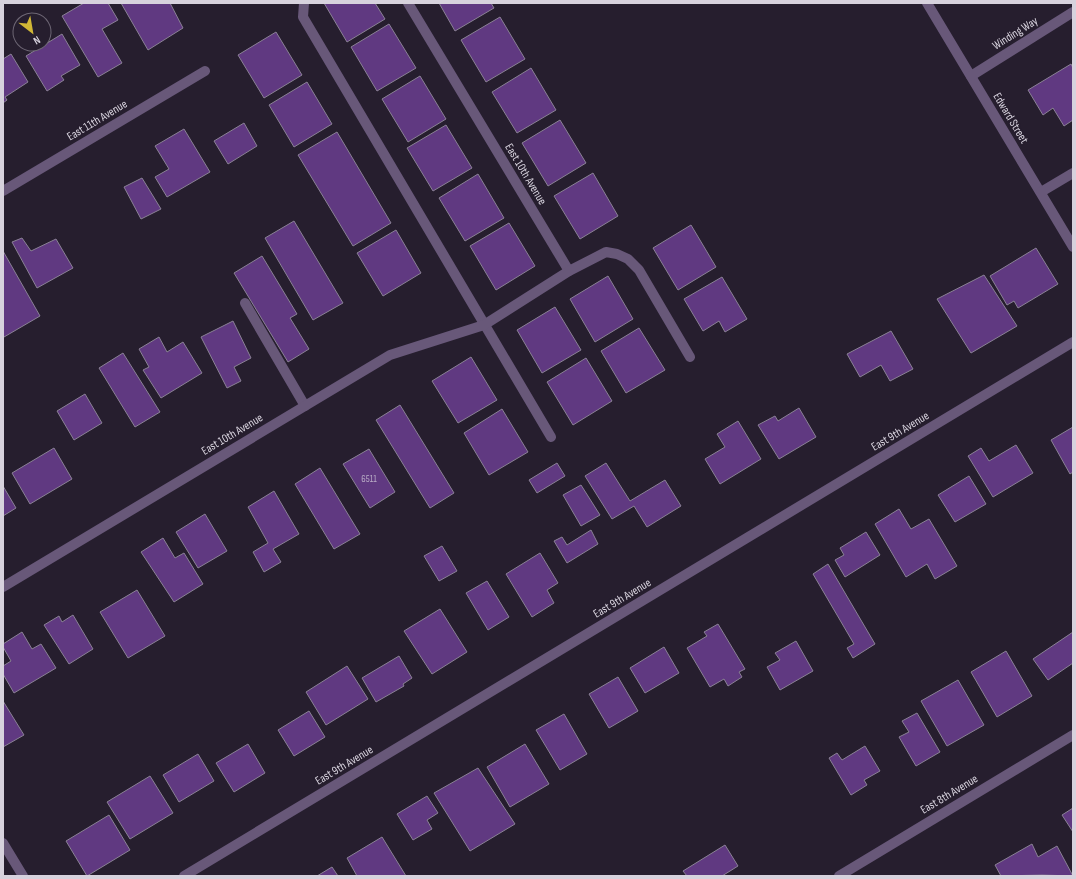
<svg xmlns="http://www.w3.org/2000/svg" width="1076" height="879" font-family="'Sofia Sans Condensed',sans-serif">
  <rect width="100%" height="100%" fill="#261e2e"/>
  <!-- building -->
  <g fill="#603981" stroke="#8a8195">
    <path d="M84,3H108L118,20L102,29L122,63L98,77L62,16Z"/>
    <path d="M121,3H170L183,28L148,50Z"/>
    <path d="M324,3H375L385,19L347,42Z"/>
    <path d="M439,3H491L494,8L455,31Z"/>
    <path d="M500,17L525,59L486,82L461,40Z"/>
    <path d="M389,24L416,68L377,91L351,47Z"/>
    <path d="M276,32L302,75L264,98L238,55Z"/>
    <path d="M62,34L80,65L61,76L64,80L47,91L26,56Z"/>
    <path d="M11,54L28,82L5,97L7,100L3,103V59Z"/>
    <path d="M1071,64L1073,68V120L1064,126L1053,108L1043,115L1028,90Z"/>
    <path d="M531,68L556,110L517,133L492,92Z"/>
    <path d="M420,76L446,119L408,142L382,99Z"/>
    <path d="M307,82L332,124L294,147L269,105Z"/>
    <path d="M560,120L586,163L548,186L522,143Z"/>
    <path d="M244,123L257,146L228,164L214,141Z"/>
    <path d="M446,125L472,168L433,191L407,148Z"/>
    <path d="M184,129L210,172L167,197L155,177L169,169L155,146Z"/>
    <path d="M337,132L391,223L353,246L298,155Z"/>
    <path d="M593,173L618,216L580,239L554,196Z"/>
    <path d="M478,174L504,218L465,241L439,198Z"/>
    <path d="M142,178L161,209L141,219L124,187Z"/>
    <path d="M294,221L343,303L313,320L265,238Z"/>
    <path d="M509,223L535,266L496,290L470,246Z"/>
    <path d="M691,225L716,267L678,290L653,248Z"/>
    <path d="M396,230L421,273L383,296L357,253Z"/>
    <path d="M22,238L31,251L56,239L73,268L37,288L12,242Z"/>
    <path d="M1036,248L1058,284L1018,308L1014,301L1007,305L990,276Z"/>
    <path d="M3,251L40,316L4,337L3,335Z"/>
    <path d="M262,256L297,314L290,318L309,349L288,362L234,273Z"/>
    <path d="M984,275L1017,326L971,353L937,299Z"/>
    <path d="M608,276L633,319L595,342L570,299Z"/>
    <path d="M722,277L747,319L725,332L719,321L703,331L684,299Z"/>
    <path d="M555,307L581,350L542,373L517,330Z"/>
    <path d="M233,321L251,358L234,367L241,381L227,388L201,337Z"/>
    <path d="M639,328L665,370L626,393L601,351Z"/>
    <path d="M891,331L913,369L890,381L881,365L860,377L847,354Z"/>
    <path d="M159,337L167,352L183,342L202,373L161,398L143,370L149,367L139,349Z"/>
    <path d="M123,353L160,412L135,427L99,368Z"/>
    <path d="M471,357L497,400L458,423L432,381Z"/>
    <path d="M586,358L612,401L573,425L547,382Z"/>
    <path d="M85,394L102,423L74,440L57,411Z"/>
    <path d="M400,405L454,493L430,508L376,420Z"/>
    <path d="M799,408L816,437L779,459L758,425L775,416L778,421Z"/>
    <path d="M502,409L528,452L489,475L464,433Z"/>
    <path d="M738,421L761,459L720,484L705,459L725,447L717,434Z"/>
    <path d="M1073,427V472L1070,474L1051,440Z"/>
    <path d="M1016,445L1033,473L993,497L968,456L981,448L989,461Z"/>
    <path d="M54,448L72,479L30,504L12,473Z"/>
    <path d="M369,449L395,492L370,508L343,464Z"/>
    <path d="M557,463L565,476L537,493L529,480Z"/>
    <path d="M606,463L630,501L665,480L681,506L647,527L634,506L612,519L585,476Z"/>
    <path d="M320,468L360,534L334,549L295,484Z"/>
    <path d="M969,476L986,504L955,522L938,495Z"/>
    <path d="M581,485L600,515L581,526L563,495Z"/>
    <path d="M3,486L16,508L3,516Z"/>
    <path d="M274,491L299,534L273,549L281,562L264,572L253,552L268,543L248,507Z"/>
    <path d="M899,509L911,529L929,519L957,566L935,579L927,564L906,577L875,524Z"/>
    <path d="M205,514L227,551L198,568L176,532Z"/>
    <path d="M591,530L598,544L567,563L554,541L562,537L567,545Z"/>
    <path d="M866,532L880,555L845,577L835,560L844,555L840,548Z"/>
    <path d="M163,538L175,558L184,553L203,584L174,602L141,552Z"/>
    <path d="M442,546L457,571L439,581L424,556Z"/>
    <path d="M540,553L558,583L547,590L554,603L532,617L506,574Z"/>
    <path d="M828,564L875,644L853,658L847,648L854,644L813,574Z"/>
    <path d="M487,581L509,617L488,630L466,593Z"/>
    <path d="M137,590L165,636L128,658L100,612Z"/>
    <path d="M440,609L467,652L432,674L404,631Z"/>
    <path d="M73,615L93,649L69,664L44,625L59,616L62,622Z"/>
    <path d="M718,624L745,669L739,672L742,677L728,686L724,679L710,687L687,648L707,636L704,632Z"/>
    <path d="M22,632L32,649L41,644L56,668L14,693L3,674V666L11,661L3,647V644Z"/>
    <path d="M1073,632V663L1048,680L1033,659Z"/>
    <path d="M796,641L813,671L780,690L767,667L780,660L775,653Z"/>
    <path d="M664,647L679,673L645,693L630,668Z"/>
    <path d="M1006,651L1032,696L997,717L971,672Z"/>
    <path d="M399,656L412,678L403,684L404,686L376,702L362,678Z"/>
    <path d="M347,666L368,699L326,725L306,692Z"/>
    <path d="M618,677L638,711L609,728L589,694Z"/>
    <path d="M958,680L984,725L947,746L921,701Z"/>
    <path d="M3,701L24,735L3,747Z"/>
    <path d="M309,711L325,737L294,756L278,730Z"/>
    <path d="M917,713L940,752L916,766L899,737L909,732L902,721Z"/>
    <path d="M564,714L587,754L560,770L536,730Z"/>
    <path d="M248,744L265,773L234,792L216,763Z"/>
    <path d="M525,744L549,784L510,807L487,767Z"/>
    <path d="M865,746L880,771L864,780L867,785L851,795L829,758L837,753L842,760Z"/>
    <path d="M198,754L214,781L179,802L163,775Z"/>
    <path d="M478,768L515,824L470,851L434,793Z"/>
    <path d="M150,776L173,813L130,839L107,802Z"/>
    <path d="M427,796L438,813L427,820L432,829L413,840L397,814Z"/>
    <path d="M1073,808V832L1062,815Z"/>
    <path d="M109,815L130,850L87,876L66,841Z"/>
    <path d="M382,837L406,876H357L347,858Z"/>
    <path d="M1032,844L1038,857L1057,846L1073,876L1042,875L1001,876L995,865Z"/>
    <path d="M725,845L738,866L722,876H687L683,871Z"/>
    <path d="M332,867L338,876H317Z"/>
  </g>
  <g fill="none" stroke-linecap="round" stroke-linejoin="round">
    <!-- minor -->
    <g stroke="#685879" stroke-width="10">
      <path d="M304,3L303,17L551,437"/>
      <path d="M408,3L569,271"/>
      <path d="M927,3L1073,247"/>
      <path d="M971,76L1073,12"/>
      <path d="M3,191L205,71"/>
      <path d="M1041,192L1073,173"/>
      <path d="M245,303L305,406"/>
      <path d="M3,587L390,355L484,325L569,271L606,252L617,254L628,259L639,270L690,357"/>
      <path d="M3,843L23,876"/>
      <path d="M184,876L1073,342"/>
      <path d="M839,876L1073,735"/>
    </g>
  </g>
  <g text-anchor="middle" stroke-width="3" stroke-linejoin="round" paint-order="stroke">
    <!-- number labels -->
    <g font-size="10" fill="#b9acc6">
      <text x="369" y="482">6511</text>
    </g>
    <!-- street labels -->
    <g font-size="12" fill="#d7d2dd" stroke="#261e2e">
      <text transform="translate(1015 33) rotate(-32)" y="4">Winding Way</text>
      <text transform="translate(1011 118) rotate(59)" y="4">Edward Street</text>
      <text transform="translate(97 120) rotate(-31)" y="4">East 11th Avenue</text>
      <text transform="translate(526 174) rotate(59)" y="4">East 10th Avenue</text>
      <text transform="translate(900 431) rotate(-31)" y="4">East 9th Avenue</text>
      <text transform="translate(232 434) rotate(-31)" y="4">East 10th Avenue</text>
      <text transform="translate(622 598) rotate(-31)" y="4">East 9th Avenue</text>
      <text transform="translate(344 765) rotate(-31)" y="4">East 9th Avenue</text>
      <text transform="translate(949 794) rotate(-31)" y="4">East 8th Avenue</text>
    </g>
  </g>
  <!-- border -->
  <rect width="1076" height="879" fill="none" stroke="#d7d2dd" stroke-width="8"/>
  <!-- north arrow -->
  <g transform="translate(32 32) rotate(149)"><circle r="19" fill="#261e2e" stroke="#6d6674"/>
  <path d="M0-3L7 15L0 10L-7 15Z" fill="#d1b736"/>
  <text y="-6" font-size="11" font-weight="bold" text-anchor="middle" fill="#d7d2dd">N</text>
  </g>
</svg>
